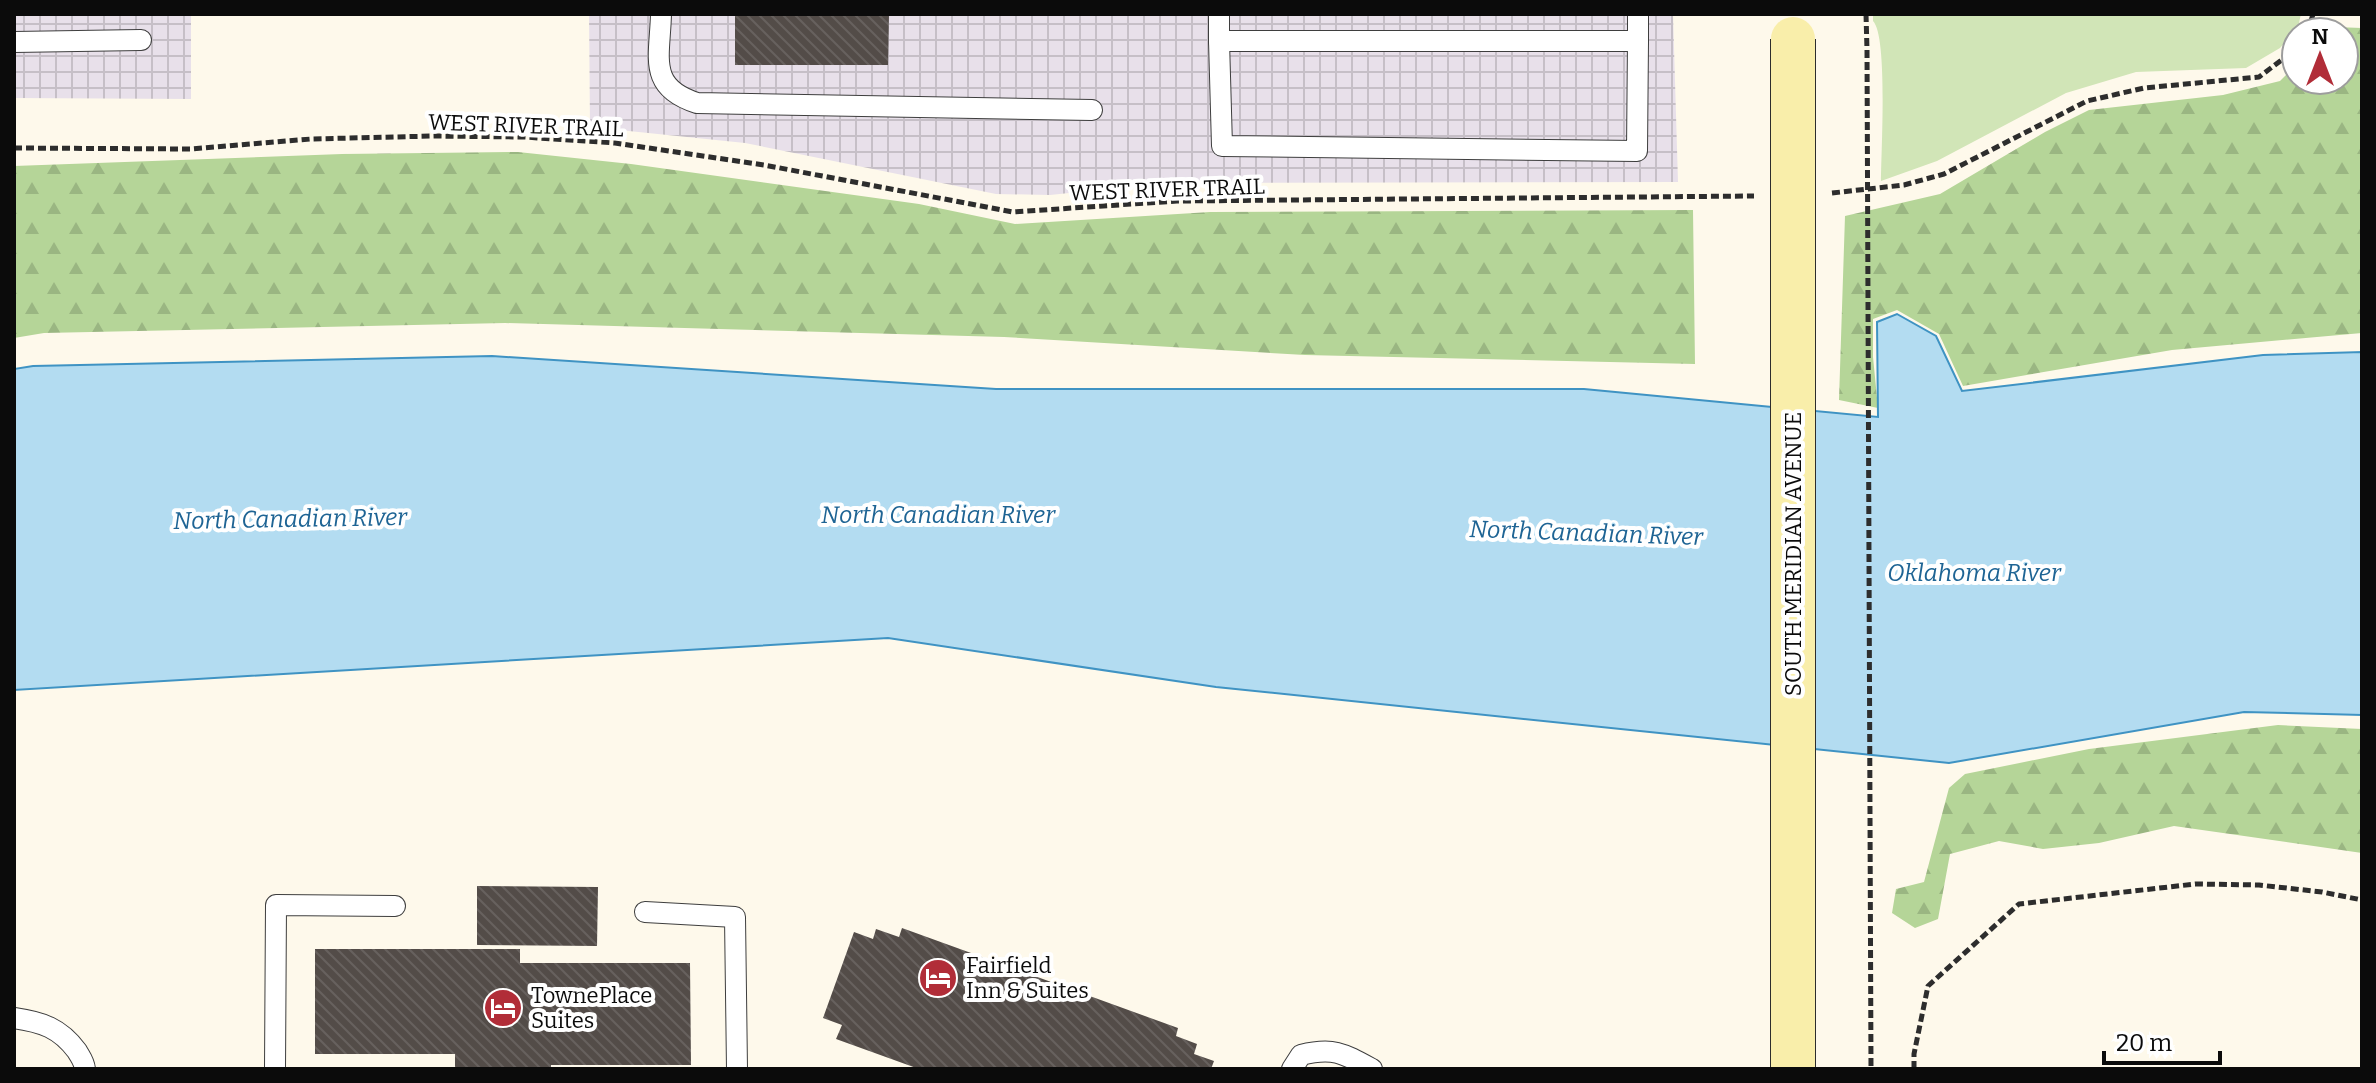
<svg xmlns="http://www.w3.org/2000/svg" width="2376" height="1083" font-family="Bitter,serif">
  <defs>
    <pattern id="industrial-grid" width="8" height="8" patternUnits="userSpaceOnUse" patternTransform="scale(2)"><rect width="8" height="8" fill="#e8e0ea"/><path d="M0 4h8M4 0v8" fill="none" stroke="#c6bfc7"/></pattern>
    <pattern id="forest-firs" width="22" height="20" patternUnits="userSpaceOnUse" patternTransform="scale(2)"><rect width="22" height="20" fill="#b5d598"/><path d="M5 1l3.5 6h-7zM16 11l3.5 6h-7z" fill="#9ab682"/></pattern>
    <pattern id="building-back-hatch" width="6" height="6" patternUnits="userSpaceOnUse" patternTransform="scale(2)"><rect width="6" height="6" fill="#534c48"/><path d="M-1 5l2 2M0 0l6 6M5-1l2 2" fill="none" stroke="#67615e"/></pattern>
  </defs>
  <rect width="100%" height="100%" fill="#fef9eb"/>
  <!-- industrial -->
  <g fill="url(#industrial-grid)">
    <path d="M14,14H191V99L14,98Z"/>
    <path d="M589,14H1673L1678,182L1166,183L1050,195L996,194L745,143L590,127Z"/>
  </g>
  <!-- grass -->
  <path fill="#d1e5b7" d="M1873,14H2301L2298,27L2280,48L2246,68L2136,72L2066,93L1937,161L1881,181C1881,153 1888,36 1873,21Z"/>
  <!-- forest -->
  <g fill="url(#forest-firs)">
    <path d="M2335,27L2362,28V333L2172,350L1963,386L1939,334L1897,310L1873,319V357L1878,408L1839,400L1845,216L1940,194L2045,132L2089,110L2223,95L2280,81L2296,65V80H2344V32H2330Z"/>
    <path d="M518,152L631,164L919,204L1015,224L1210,212L1693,210L1695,364L1305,355L1004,337L505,323L44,333L14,338V166L342,154Z"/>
    <path d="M2278,725L2362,729V853L2174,826L2099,843L2043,849L1999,841L1950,854L1938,919L1915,928L1892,913L1896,889L1924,882L1949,788L1965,774L2089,749Z"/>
  </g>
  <!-- water -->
  <path fill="#b3dcf1" stroke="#3f93c3" stroke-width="2" d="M1897,314L1936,336L1962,391L2263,355L2362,352V715L2244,712L1949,763L1216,687L888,638L14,690V369L33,366L492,356L996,389H1584L1878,417L1877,322Z"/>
  <!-- building -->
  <g fill="url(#building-back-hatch)">
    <path d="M735,14H889L888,65H735Z"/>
    <path d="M477,886L598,887L597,946L477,945Z"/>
    <path d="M902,928L1178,1028L1176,1036L1197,1044L1194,1054L1214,1061L1211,1069H919L836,1039L842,1025L823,1018L854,932L873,939L876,929L899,937Z"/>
    <path d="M315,949H520V963H690L691,1065H551V1069H455V1054H315Z"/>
  </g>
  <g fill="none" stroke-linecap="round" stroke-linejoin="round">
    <!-- lane casing -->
    <g stroke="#3e3e3e" stroke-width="22">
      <g id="lane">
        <path d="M661,14C660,57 647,87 697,103L1092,110"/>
        <path d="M1219,14V41H1638V14"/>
        <path d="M1219,41L1222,146L1637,151L1638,41"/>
        <path d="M14,42L141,40"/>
        <path d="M645,912L735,917L737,1069"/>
        <path d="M14,1018C42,1022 60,1028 77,1051C81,1058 84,1061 85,1069"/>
        <path d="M275,1069L276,905L395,906"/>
        <path d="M1292,1069L1301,1055C1333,1047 1343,1053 1372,1069"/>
      </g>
    </g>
    <!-- path -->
    <g stroke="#2d2d2d" stroke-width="5" stroke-dasharray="8 4" stroke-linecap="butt">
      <path d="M1866,14L1867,50"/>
      <path d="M2308,32L2313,14"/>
      <path d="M14,148L191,149L311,139L434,136L524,137L615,143L764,165L1013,212L1177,201L1754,196"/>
      <path d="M1832,193L1904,185L1944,174L2087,101L2144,88L2259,77L2296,49"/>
      <path d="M1914,1069V1054L1928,986L2019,904L2195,884L2259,885L2322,892L2362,900"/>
    </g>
    <!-- lane -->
    <use href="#lane" stroke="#fff" stroke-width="20"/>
    <!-- secondary-bridge casing -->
    <g stroke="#2d2d2d" stroke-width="46" stroke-linecap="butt">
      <path id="secondary-bridge" d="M1793,39V1069"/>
    </g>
    <!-- path-bridge -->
    <path stroke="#2d2d2d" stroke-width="5" stroke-dasharray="8 4" stroke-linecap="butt" d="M1867,50L1871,1069"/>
    <!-- secondary-bridge -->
    <use href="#secondary-bridge" stroke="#f9eeaa" stroke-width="44"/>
  </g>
  <!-- icons -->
  <defs>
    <g id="hotel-disc" transform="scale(2)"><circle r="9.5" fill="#b12d38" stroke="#fff"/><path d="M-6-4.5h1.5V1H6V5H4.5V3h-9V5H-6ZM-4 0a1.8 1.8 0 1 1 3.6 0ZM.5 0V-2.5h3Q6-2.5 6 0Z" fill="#fff"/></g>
  </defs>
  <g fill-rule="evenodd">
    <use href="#hotel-disc" x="938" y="978"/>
    <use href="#hotel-disc" x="503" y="1008"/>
  </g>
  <g text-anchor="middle" stroke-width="8" stroke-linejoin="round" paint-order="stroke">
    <!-- street labels -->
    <g font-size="22" fill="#0b0b0b" stroke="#fff">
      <text transform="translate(526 125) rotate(2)" y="8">WEST RIVER TRAIL</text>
      <text transform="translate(1167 189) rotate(-2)" y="8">WEST RIVER TRAIL</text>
      <text transform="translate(1793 554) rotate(-90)" y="8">SOUTH MERIDIAN AVENUE</text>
    </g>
    <!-- poi labels -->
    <g font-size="22" fill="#0b0b0b" stroke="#fff" text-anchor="start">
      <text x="966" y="973">Fairfield<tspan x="966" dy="25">Inn &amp; Suites</tspan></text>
      <text x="531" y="1003">TownePlace<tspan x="531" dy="25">Suites</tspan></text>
    </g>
    <!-- water labels -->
    <g font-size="24" font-style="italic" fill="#1e6494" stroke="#fff">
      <text x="938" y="523">North Canadian River</text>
      <text transform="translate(290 519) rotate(-1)" y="8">North Canadian River</text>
      <text transform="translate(1586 533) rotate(2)" y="8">North Canadian River</text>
      <text x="1974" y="581">Oklahoma River</text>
    </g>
  </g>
  <!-- border -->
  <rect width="2376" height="1083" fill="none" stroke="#0b0b0b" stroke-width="32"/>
  <!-- north arrow -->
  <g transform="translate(2320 56)"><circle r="38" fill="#ffffff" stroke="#9d9d9d" stroke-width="2"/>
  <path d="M0-6L14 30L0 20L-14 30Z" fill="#b12d38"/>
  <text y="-12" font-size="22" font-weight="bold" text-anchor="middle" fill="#0b0b0b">N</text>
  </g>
  <!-- scale -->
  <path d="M2104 1051v12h116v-12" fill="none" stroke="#0b0b0b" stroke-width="4"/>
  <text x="2116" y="1051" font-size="24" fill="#0b0b0b" stroke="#ffffff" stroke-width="6" paint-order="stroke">20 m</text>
</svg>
